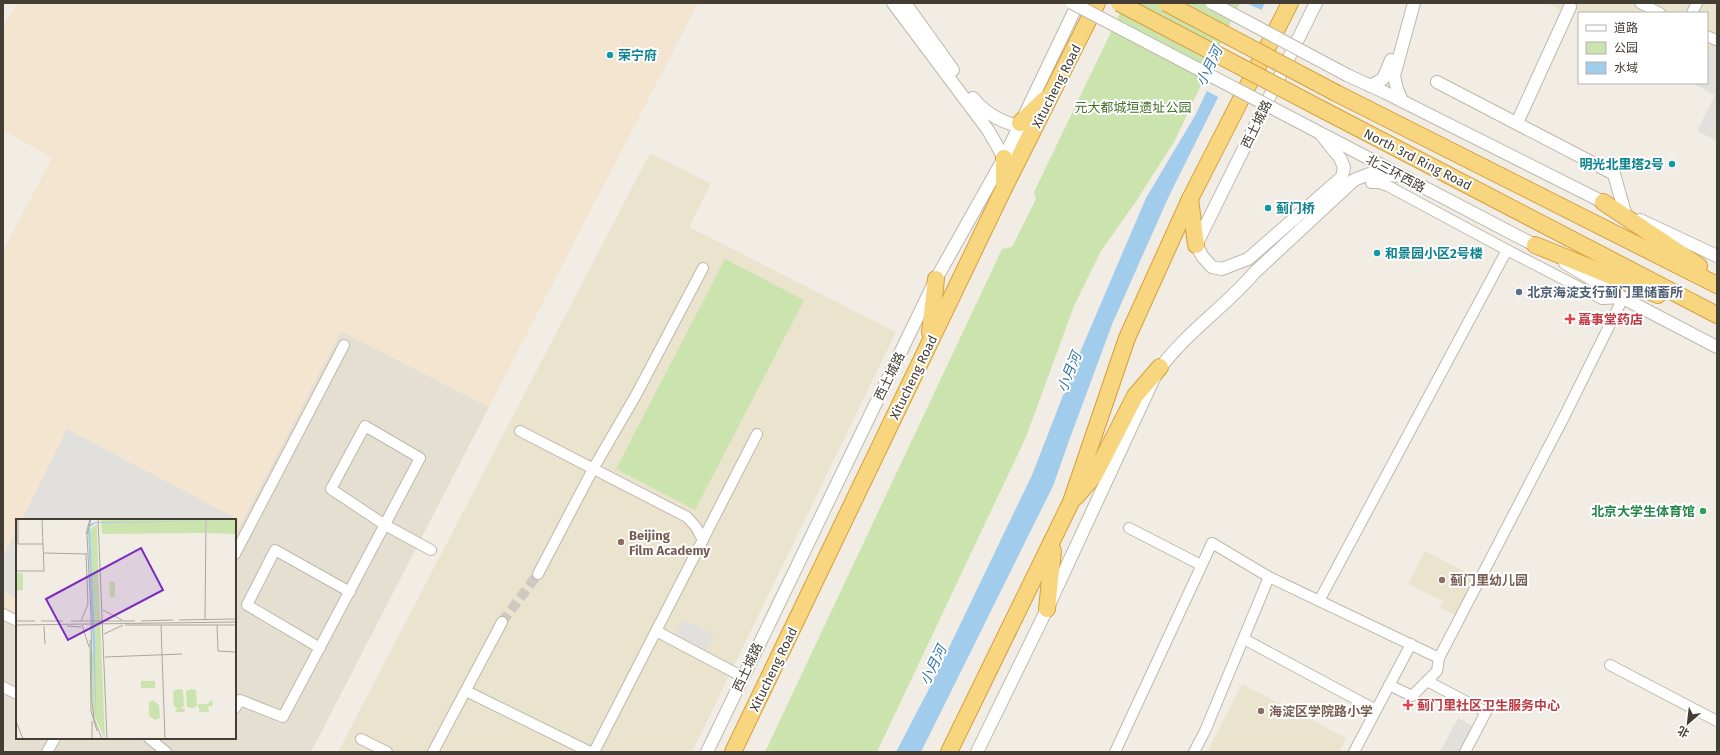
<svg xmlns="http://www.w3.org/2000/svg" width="1720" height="755" font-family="'Fira Sans','Noto Sans SC',sans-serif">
  <rect width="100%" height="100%" fill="#f1ede4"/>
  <!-- residential -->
  <path fill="#e5dfd2" d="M341,331L489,407L311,752H3V606L17,613V738H235V535Z"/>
  <!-- commercial -->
  <path fill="#f3e5cf" d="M18,3H698L489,407L341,331L235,535V520H17V613L3,606V251L52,158L3,130V26Z"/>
  <!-- education -->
  <g fill="#eae3ce">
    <path d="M1547,3H1717V77L1707,73V13H1583L1570,7L1560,10Z"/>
    <path d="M650,153L711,184L689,227L896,332L692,752H338Z"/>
    <path d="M1425,551L1475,577L1455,615L1440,608L1443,601L1408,584Z"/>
    <path d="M1242,684L1346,738L1339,752H1207Z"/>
  </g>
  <!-- green -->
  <g fill="#cbe4ae">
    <path d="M1125,3H1240L1175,140L1137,200L1101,251L1074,306L1026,437L877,752H765L1002,249L1012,247L1036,199L1034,192Z"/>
    <path d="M725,259L804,300L695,510L616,469Z"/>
  </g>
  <!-- parking -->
  <g fill="#e2e0dc">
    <path d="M1717,37V141L1697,131L1715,95L1694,84L1707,83V57Z"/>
    <path d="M67,429L239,520L235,528V520H22Z"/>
    <path d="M17,529V599L3,591V558Z"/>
    <path d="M683,619L714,635L706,651L674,636Z"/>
    <path d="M1458,718L1473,726L1460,752H1440Z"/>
  </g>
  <!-- water -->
  <path fill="#a2ccec" d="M1248,3H1265L1169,196L1113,322L1070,438L1053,486L921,752H896L931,685L1032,475L1078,357L1146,198L1196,114Z"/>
  <!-- pier -->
  <path fill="#f1ede4" d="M1246,3L1264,11L1220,98L1205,90Z"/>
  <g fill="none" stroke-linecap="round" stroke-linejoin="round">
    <!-- minor-tunnel -->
    <path stroke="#cecac1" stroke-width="10" stroke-dasharray="10 5" stroke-linecap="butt" d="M502,622L538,574"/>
    <!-- minor casing -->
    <g stroke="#bfb8aa" stroke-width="12">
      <g id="minor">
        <path d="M1640,3L1660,13"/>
        <path d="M1692,13L1697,3"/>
        <path d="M1707,36L1716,40"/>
        <path d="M1371,183H1379L1388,186L1507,250L1602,299L1623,298L1563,419L1439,658L1437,671L1412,696L1389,685"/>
        <path d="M520,431L687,517L696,527L703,540"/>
        <path d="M1129,528L1201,565"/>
        <path d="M235,554L344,345"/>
        <path d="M538,574L593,469L636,395L703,268"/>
        <path d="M1319,601L1507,250"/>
        <path d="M3,614L17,621"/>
        <path d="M656,631L743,677"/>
        <path d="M1244,639L1376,710"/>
        <path d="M320,648L247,605L275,550L350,592"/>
        <path d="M1610,665L1717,721"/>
        <path d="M1427,681L1486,712L1465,752"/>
        <path d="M3,687L17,694"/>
        <path d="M466,691L590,752"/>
        <path d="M235,708L240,700L283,717L420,458L365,426L331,489L385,525L431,550"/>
        <path d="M149,738L166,752"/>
        <path d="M361,739L387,752"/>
        <path d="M47,752L55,738"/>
        <path d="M433,752L502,622"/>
        <path d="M594,752L757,434"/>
        <path d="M1115,752L1212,543L1269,577L1439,658"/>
        <path d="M1194,752L1205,731L1269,577"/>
        <path d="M1354,752L1411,644"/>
      </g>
    </g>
    <!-- tertiary casing -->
    <g stroke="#bfb8aa" stroke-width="14">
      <g id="tertiary">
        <path d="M893,3L988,130L1004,158"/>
        <path d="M905,3L953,70"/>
        <path d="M1316,3L1196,245L1203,257L1212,267L1222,269L1248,259L1342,177L1344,167L1340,158L1320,133"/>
        <path d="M1347,75L1384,92L1609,205"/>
        <path d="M1437,82L1614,174L1625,213"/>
        <path d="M1370,86L1383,79L1391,60"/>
        <path d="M973,98C983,111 998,120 1014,125L1020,123"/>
        <path d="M1402,101L1397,89L1394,76L1414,3"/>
        <path d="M1517,123L1570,7"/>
        <path d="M1324,135L1542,249"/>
        <path d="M1640,220L1717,256"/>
        <path d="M1565,263L1623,298L1717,347"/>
        <path d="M707,752L936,279L1004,158L1078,3"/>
        <path d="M977,752L1047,609L1148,391C1152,383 1155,374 1161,367C1188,331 1226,306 1254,273L1354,180L1369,174L1402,176"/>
      </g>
    </g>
    <!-- trunk casing -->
    <g stroke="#d69f3a" stroke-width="18">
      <g id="trunk">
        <path d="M1336,93L1717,285"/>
        <path d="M1327,112L1717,315"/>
        <path d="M1020,123L1044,100"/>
        <path d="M1004,185V158"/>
        <path d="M1190,199L1196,245"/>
        <path d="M1603,202L1699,266"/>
        <path d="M1535,245L1658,295"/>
        <path d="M930,332L936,279"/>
        <path d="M1076,497L1094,476L1135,396L1160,367"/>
        <path d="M1047,609L1053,551"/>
        <path d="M733,752L1004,188L1097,3"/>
        <path d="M949,752L1071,502L1127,338L1190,199L1290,3"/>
      </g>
    </g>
    <!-- minor -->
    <use href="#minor" stroke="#fff" stroke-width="10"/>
    <!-- tertiary -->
    <use href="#tertiary" stroke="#fff" stroke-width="12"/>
    <!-- trunk -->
    <use href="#trunk" stroke="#f8d57f" stroke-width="16"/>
    <!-- tertiary-bridge casing -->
    <g stroke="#bfb8aa" stroke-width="14" stroke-linecap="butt">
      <g id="tertiary-bridge">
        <path d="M1072,3L1320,133"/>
        <path d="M1212,3L1347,75"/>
      </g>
    </g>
    <!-- trunk-bridge casing -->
    <g stroke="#d69f3a" stroke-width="18" stroke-linecap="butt">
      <g id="trunk-bridge">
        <path d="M1119,3L1327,112"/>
        <path d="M1166,3L1336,93"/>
      </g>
    </g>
    <!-- tertiary-bridge -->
    <use href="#tertiary-bridge" stroke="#fff" stroke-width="12"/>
    <!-- trunk-bridge -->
    <use href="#trunk-bridge" stroke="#f8d57f" stroke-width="16"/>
  </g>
  <!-- markers -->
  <g fill="#0f9aa8" stroke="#fff" stroke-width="1.5">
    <circle cx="610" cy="55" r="4"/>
    <circle cx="1672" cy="164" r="4"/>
    <circle cx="1268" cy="208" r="4"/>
    <circle cx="1377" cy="253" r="4"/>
  </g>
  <circle fill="#5c6f8a" stroke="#fff" stroke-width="1.5" cx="1519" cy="292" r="4"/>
  <g fill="#e0444e" stroke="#fff" stroke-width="1.5">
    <path d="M1568 313h4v4h4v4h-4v4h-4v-4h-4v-4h4z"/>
    <path d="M1406 699h4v4h4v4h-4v4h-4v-4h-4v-4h4z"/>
  </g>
  <circle fill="#2e9e5b" stroke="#fff" stroke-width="1.5" cx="1703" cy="511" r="4"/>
  <g fill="#8d6e63" stroke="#fff" stroke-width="1.5">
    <circle cx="621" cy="542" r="4"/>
    <circle cx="1442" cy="580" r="4"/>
    <circle cx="1261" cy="711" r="4"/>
  </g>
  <g text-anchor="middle" stroke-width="4" stroke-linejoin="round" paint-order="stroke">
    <!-- culture labels -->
    <g font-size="13" font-weight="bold" fill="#0d838f" stroke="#fff" text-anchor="start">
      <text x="618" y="60">荣宁府</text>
      <text x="1664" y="169" text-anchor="end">明光北里塔2号</text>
      <text x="1276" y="213">蓟门桥</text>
      <text x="1385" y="258">和景园小区2号楼</text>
    </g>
    <!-- street labels -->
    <g font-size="13" fill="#433d34" stroke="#fff">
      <text transform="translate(1056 86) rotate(-63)" y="5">Xitucheng Road</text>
      <text transform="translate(1256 124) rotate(-64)" y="5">西土城路</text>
      <text transform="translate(1418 159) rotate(27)" y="5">North 3rd Ring Road</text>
      <text transform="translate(1396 173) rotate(28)" y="5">北三环西路</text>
      <text transform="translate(889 376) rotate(-64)" y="5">西土城路</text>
      <text transform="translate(913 377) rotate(-64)" y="5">Xitucheng Road</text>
      <text transform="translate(747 667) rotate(-65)" y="5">西土城路</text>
      <text transform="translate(773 669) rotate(-64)" y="5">Xitucheng Road</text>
    </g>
    <!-- park labels -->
    <g font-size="13" fill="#44712b" stroke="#fff">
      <text x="1133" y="112">元大都城垣遗址公园</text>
    </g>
    <!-- service labels -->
    <g font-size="13" font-weight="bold" fill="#4e5e75" stroke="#fff" text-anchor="start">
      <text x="1527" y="297">北京海淀支行蓟门里储蓄所</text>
    </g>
    <!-- health labels -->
    <g font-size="13" font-weight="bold" fill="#be3a42" stroke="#fff" text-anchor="start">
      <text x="1578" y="324">嘉事堂药店</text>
      <text x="1417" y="710">蓟门里社区卫生服务中心</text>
    </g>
    <!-- leisure labels -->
    <g font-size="13" font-weight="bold" fill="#27864d" stroke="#fff" text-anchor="end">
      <text x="1695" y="516">北京大学生体育馆</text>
    </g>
    <!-- education labels -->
    <g font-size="13" font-weight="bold" fill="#785e54" stroke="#fff" text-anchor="start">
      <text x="629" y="540">Beijing<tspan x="629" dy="15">Film Academy</tspan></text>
      <text x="1450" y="585">蓟门里幼儿园</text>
      <text x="1269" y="716">海淀区学院路小学</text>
    </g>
    <!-- water labels -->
    <g font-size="14" font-style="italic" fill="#3375a9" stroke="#fff">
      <text transform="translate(1209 66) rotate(-64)" y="5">小月河</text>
      <text transform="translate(1069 372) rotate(-68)" y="5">小月河</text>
      <text transform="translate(933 665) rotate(-64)" y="5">小月河</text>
    </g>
  </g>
  <!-- overview -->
  <g transform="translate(16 519)">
    <rect width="220" height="220" fill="#f1ede4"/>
    <path d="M88,0H189V14L86,15L85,2ZM220,0V15L191,14V1ZM81,5L82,49L89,220L77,194L76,135L79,122L74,11ZM0,54H7V71L0,72ZM93,63H99V78H94ZM125,162H139V169H125ZM163,170L167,171L168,187L165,189L169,190L168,193H159L161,189L158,188L157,172ZM175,170L180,171L181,187L177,189L171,188L170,172ZM137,181L143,186L144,199L139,201L133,197V183ZM196,181L197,187H192L193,193H183V191L188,190H183L182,185H191Z" fill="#cbe4ae"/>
    <path d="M220,2L80,4L74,8L79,121L80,202L72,12L74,5L80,3Z" fill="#a2ccec"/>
    <path fill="none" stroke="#aba79e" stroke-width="1" d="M2,0V25H27M75,0L71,16L75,95L76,183L78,200L86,220M82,0L91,220M70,15L74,0M28,34L70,35M0,52H28L26,0M87,91L106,101M163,101L220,100M189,101L190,0M0,102H19M25,102H47M55,102H119M65,102L72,85L70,34M125,102L157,101M0,106L220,103M66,106L73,128M109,106H220M145,106L149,220M201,106L202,132L220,133M28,107L29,125M51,107L65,108M88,115L107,106M74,121L75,192L81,212M89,138L166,135M0,202L7,220M76,202V220"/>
    <path fill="#7b2cbf" fill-opacity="0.15" stroke="#7b2cbf" stroke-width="2" d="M125,29L147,71L52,121L30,80Z"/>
    <rect width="220" height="220" fill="none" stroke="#433d34" stroke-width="2"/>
  </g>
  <!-- border -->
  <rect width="1720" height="755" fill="none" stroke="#433d34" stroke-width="8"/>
  <!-- legend -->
  <rect x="1578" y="12" width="130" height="72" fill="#ffffff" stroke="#b4b1ae"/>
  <rect x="1586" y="25" width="20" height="6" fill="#ffffff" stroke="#b4b1ae"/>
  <text x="1614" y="32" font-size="12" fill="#433d34">道路</text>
  <rect x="1586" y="42" width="20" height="12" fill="#cbe4ae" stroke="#b4b1ae"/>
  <text x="1614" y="52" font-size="12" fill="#433d34">公园</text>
  <rect x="1586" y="62" width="20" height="12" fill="#a2ccec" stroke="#b4b1ae"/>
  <text x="1614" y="72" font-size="12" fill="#433d34">水域</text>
  <!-- north arrow -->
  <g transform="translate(1688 723) rotate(208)" stroke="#ffffff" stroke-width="3" paint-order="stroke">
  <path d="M0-3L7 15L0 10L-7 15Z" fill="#433d34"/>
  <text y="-6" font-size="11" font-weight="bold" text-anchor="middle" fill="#433d34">北</text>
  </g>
</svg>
